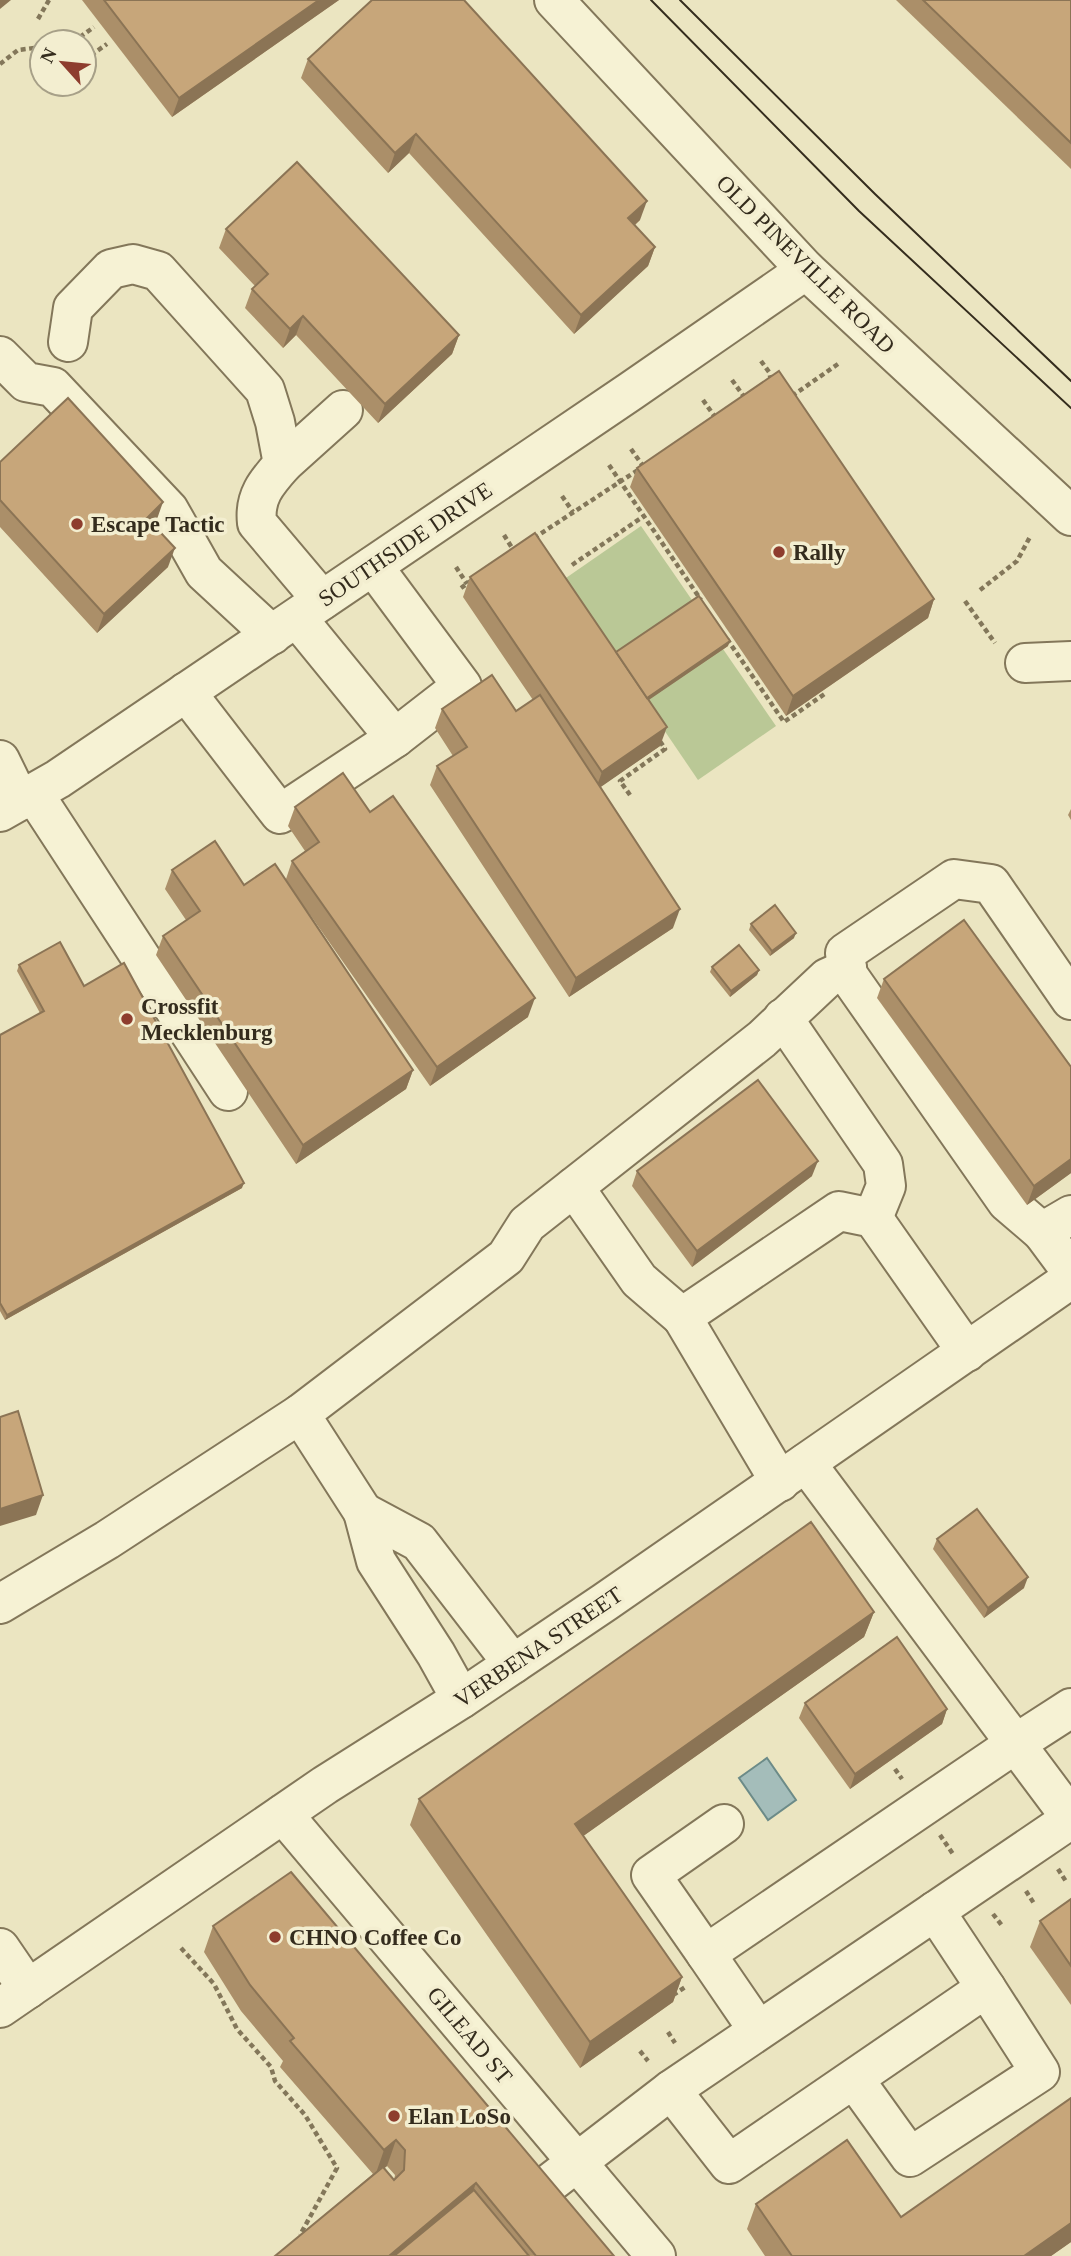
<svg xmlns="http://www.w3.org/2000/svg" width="1071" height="2256" font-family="'Times New Roman',serif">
  <rect width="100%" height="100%" fill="#ebe5c1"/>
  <!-- green -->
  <g fill="#bac896">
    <path d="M641,526L694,603L615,657L563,580Z"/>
    <path d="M723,649L776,726L698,780L645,702Z"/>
  </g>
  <!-- water -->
  <path fill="#a4bdba" stroke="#6c8b88" stroke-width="2" d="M767,1758L796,1800L768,1820L739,1778Z"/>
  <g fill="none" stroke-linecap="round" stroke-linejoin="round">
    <!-- minor casing -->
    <g stroke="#83775a" stroke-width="42">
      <g id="minor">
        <path d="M554,0L806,270L1071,516"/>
        <path d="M68,342L73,308L111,269L133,264L158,271L265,390L275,422L283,464C266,483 254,497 257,523L322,600"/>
        <path d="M0,356L26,382L53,387L169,510L204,572L272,635"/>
        <path d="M283,464L343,410"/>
        <path d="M297,618L395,738L462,686L373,566"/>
        <path d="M1025,663L1071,661"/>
        <path d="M186,692L280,814L395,738"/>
        <path d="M0,760L20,801"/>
        <path d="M34,794L228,1091"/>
        <path d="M0,812L58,779L631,391L806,270"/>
        <path d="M783,1018L883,1164L886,1186L873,1218"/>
        <path d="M574,1187L639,1280L682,1317"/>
        <path d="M1071,1215L1042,1232L1071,1271"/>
        <path d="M1042,1232L1007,1202L848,975L845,953L954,879L991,884L1071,1000"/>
        <path d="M806,1463L1071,1818"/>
        <path d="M780,1482L682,1317L839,1211L873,1218L967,1352"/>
        <path d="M363,1512L300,1414L506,1257L527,1224L762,1039L827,978L847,969"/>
        <path d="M0,1604L107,1540L300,1414"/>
        <path d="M461,1699L436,1654L376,1561L363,1512L419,1542L513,1664"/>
        <path d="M283,1814L656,2256"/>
        <path d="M724,1824L651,1875L706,1954L1015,1744L1071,1708"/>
        <path d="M935,1911L986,1988"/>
        <path d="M0,1948L28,1989"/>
        <path d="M706,1954L758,2030"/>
        <path d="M0,2008L325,1785L461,1699L605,1602L1071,1279"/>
        <path d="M671,2090L729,2164L986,1988L1040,2072L910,2157L854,2079"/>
        <path d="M533,2196L671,2090L1071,1819"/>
      </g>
    </g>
    <!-- path -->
    <g stroke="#83775a" stroke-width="4.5" stroke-dasharray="5 3.5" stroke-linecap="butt">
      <path d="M38,19L49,0"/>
      <path d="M73,42L94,27"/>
      <path d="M84,60L107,44"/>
      <path d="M0,64L18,50L42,47"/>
      <path d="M761,361L769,372L771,380"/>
      <path d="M732,380L745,398"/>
      <path d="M792,396L838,364"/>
      <path d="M703,400L715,417"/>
      <path d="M631,449L643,466"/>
      <path d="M609,465L701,600"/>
      <path d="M562,496L573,512"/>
      <path d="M504,535L514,551"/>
      <path d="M534,538L641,468"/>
      <path d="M572,565L644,516"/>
      <path d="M456,567L467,584"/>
      <path d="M461,588L472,580"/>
      <path d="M980,590L1017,561L1031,535"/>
      <path d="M965,601L995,643"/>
      <path d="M727,639L784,722L826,693"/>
      <path d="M630,795L620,781L665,749L658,738"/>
      <path d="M895,1769L902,1779"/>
      <path d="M940,1835L953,1854"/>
      <path d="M1058,1869L1067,1883"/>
      <path d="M1026,1891L1035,1905"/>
      <path d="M993,1914L1003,1927"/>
      <path d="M181,1948L214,1984L237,2029L271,2067L275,2081L305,2115L337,2168L300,2235"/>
      <path d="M673,1995L687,1986"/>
      <path d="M668,2032L675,2043"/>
      <path d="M640,2051L648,2061"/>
    </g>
    <!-- minor -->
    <use href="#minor" stroke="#f6f2d4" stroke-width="38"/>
    <!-- tram -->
    <g stroke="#342c1d" stroke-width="2">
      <path d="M651,0L859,211L1071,408"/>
      <path d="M680,0L875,194L1071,381"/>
    </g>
  </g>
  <!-- wall -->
  <g fill="#ab8f69" fill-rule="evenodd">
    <path d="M82,0H339L172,117Z"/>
    <path d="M896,0H1071V169Z"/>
    <path d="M308,59L640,220L635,225L655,247L648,266L574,334L409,153L388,173L301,78Z"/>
    <path d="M226,229L459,335L452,354L378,423L296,335L283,348L245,308L252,289L255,286L219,248Z"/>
    <path d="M0,462L156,522L153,525L168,567L97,633L0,527Z"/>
    <path d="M637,468L934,599L928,618L786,716L630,487Z"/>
    <path d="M470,577L616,652L728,646L648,700L660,746L600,787L673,928L569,997L430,785L437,766L453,756L435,728L442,709L516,711L533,700L463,597Z"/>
    <path d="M295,807L370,812L528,1017L430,1086L306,909L413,1070L406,1089L296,1164L156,955L163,936L186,920L165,889L172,870L244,885L286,879L292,861L305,851L288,826Z"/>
    <path d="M1071,809V820L1068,815Z"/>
    <path d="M751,924L794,938L770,956L749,930Z"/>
    <path d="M19,965L84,986L242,1188L5,1320L0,1311V1035L40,1013L17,971Z"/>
    <path d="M712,967L759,970L757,975L730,997L710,972Z"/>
    <path d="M884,979L1071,1173L1027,1205L877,998Z"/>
    <path d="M637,1171L812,1176L692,1267L632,1186Z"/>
    <path d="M937,1539L1024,1588L984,1618L933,1549Z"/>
    <path d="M874,1612L864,1637L583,1836L682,1977L673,2002L580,2068L410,1825L419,1799Z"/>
    <path d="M805,1703L947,1709L942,1724L850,1789L799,1718Z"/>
    <path d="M1071,1899V2005L1030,1947L1040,1921Z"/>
    <path d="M213,1926L614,2256H275L373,2174L280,2067L283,2061L241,2011L204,1952ZM387,2166L395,2175L394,2180L384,2168Z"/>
    <path d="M1071,2098V2242L1051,2256H765L747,2229L756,2204L901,2217Z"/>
  </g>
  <!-- shaded-wall -->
  <g fill="#8b7455">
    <path d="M0,0H11L0,9Z"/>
    <path d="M319,0H339L172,117L179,98Z"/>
    <path d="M416,134L409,153L388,173L395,153Z"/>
    <path d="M647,201L640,220L621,237L628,218Z"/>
    <path d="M655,247L648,266L574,334L581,315Z"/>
    <path d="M303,316L296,335L283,348L290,329Z"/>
    <path d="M459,335L452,354L378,423L385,404Z"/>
    <path d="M163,502L156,522L140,537L147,518Z"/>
    <path d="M175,548L168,567L97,633L104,614Z"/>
    <path d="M934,599L928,618L786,716L793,696Z"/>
    <path d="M730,641L728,646L640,706L642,701Z"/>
    <path d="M667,727L660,746L595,791L602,772Z"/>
    <path d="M680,909L673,928L569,997L576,978Z"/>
    <path d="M796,933L794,938L770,956L772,951Z"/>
    <path d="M759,970L757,975L730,997L731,991Z"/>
    <path d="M535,998L528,1017L430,1086L437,1067Z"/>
    <path d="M413,1070L406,1089L296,1164L303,1145Z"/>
    <path d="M1071,1159V1173L1027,1205L1034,1186Z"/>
    <path d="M818,1161L812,1176L692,1267L697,1251Z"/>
    <path d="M244,1183L242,1188L5,1320L7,1315Z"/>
    <path d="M43,1495L36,1515L0,1526V1509Z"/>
    <path d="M1028,1577L1024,1588L984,1618L988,1608Z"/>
    <path d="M874,1612L864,1637L565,1849L575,1824Z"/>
    <path d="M947,1709L942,1724L850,1789L855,1774Z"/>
    <path d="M682,1977L673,2002L580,2068L590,2042Z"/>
    <path d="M396,2140L387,2166L375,2176L384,2150Z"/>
    <path d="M476,2183L467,2209L410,2256H389Z"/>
    <path d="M1071,2223V2242L1051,2256H1024Z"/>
  </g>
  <!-- building -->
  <g fill="#c7a67a" stroke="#8b7455" stroke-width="2">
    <path d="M104,0H319L179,98Z"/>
    <path d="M372,0H464L647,201L628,218L655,247L581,315L416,134L395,153L308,59Z"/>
    <path d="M923,0H1071V143Z"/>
    <path d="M297,162L459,335L385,404L303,316L290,329L252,289L268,274L226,229Z"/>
    <path d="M779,371L934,599L793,696L637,468Z"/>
    <path d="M68,398L163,502L147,518L175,548L104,614L0,500V462Z"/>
    <path d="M535,533L667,727L602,772L470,577Z"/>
    <path d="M699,596L730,641L647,698L616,652Z"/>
    <path d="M492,675L516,711L540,695L680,909L576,978L437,766L467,747L442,709Z"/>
    <path d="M343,773L370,812L393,796L535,998L437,1067L292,861L319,842L295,807Z"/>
    <path d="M215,841L244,885L275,864L413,1070L303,1145L163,936L200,911L172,870Z"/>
    <path d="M775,905L796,933L772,951L751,924Z"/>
    <path d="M964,920L1071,1067V1159L1034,1186L884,979Z"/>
    <path d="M60,942L84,986L124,963L244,1183L7,1315L0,1303V1035L44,1011L19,965Z"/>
    <path d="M739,945L759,970L731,991L712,967Z"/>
    <path d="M758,1080L818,1161L697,1251L637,1171Z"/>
    <path d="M18,1411L43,1495L0,1509V1417Z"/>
    <path d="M977,1509L1028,1577L988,1608L937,1539Z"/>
    <path d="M811,1522L874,1612L575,1824L682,1977L590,2042L419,1799Z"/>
    <path d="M897,1637L947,1709L855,1774L805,1703Z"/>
    <path d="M291,1872L614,2256H536L476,2183L389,2256H275L383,2167L394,2180L404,2170L405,2150L396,2140L384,2150L290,2041L294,2038L250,1985L213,1926Z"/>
    <path d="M1071,1899V1966L1040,1921Z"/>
    <path d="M1071,2098V2223L1024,2256H792L756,2204L847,2140L901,2217Z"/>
    <path d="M474,2190L529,2256H394Z"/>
  </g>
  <!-- markers -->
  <g fill="#8e3d2e" stroke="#f3eed0" stroke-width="2.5">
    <circle cx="77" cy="524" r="7"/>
    <circle cx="779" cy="552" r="7"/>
    <circle cx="127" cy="1019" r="7"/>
    <circle cx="275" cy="1937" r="7"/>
    <circle cx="394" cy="2116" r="7"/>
  </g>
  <g text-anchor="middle" stroke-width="7" stroke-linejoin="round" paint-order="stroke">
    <!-- street labels -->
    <g font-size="23" fill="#342c1d" stroke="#f3eed0">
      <text transform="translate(806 264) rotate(45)" y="8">OLD PINEVILLE ROAD</text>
      <text transform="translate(405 544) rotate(-34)" y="8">SOUTHSIDE DRIVE</text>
      <text transform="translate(538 1647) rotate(-34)" y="8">VERBENA STREET</text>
      <text transform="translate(470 2035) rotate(50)" y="8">GILEAD ST</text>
    </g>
    <!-- poi labels -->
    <g font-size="23" font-weight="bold" fill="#342c1d" stroke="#f3eed0" text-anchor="start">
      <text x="91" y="532">Escape Tactic</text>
      <text x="793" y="560">Rally</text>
      <text x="141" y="1014">Crossfit<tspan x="141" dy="26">Mecklenburg</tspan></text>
      <text x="289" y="1945">CHNO Coffee Co</text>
      <text x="408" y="2124">Elan LoSo</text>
    </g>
  </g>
  <!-- north arrow -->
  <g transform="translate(63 63) rotate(297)"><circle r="33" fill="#f3eed0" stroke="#a7a088" stroke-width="2"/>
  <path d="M0-5L12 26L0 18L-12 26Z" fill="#8e3d2e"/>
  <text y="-10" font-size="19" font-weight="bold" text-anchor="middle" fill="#342c1d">N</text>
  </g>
</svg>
